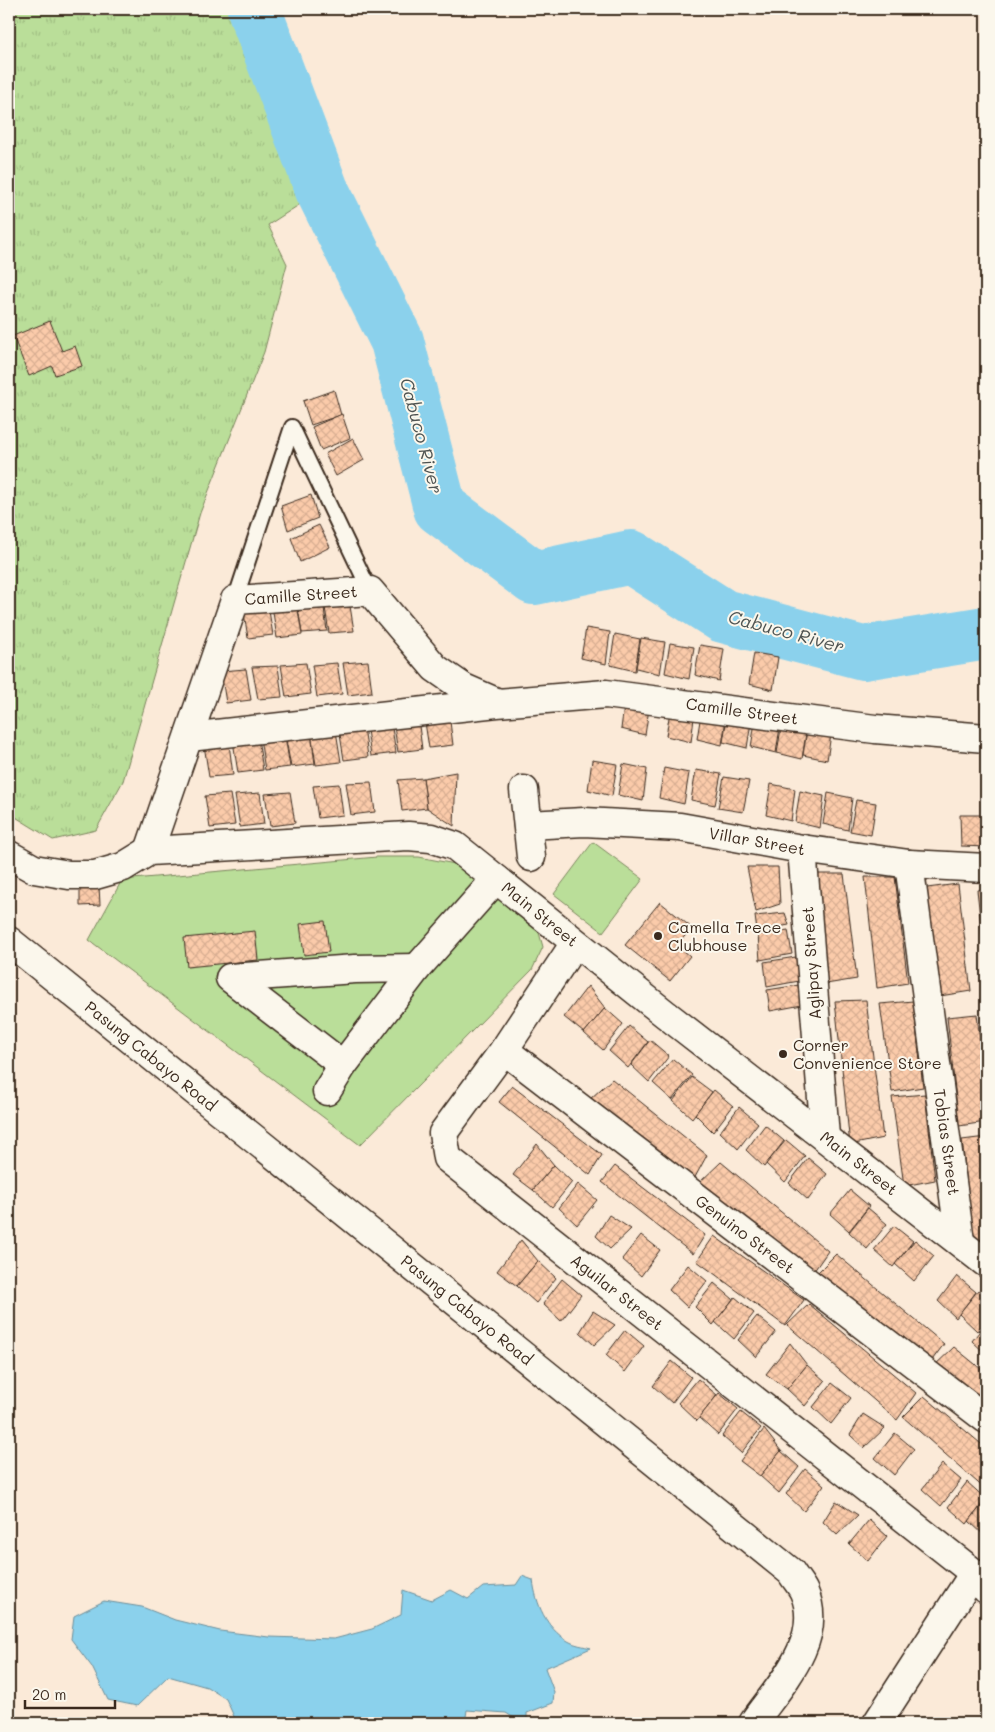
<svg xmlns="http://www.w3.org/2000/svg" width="995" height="1732" font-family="Mali,sans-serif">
  <defs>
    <pattern id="grass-tufts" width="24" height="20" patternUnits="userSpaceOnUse" patternTransform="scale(1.25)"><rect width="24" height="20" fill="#bade99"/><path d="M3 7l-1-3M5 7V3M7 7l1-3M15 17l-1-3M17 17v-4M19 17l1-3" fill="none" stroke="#a1bf83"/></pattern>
    <pattern id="building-cross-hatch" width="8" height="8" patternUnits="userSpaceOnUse" patternTransform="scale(1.25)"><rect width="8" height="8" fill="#fbcbaa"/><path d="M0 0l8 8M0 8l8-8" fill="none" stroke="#d8ae92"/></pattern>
  </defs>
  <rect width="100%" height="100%" fill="#fbead8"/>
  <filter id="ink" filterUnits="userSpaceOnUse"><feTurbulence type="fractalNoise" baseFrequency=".02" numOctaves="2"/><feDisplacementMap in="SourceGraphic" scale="10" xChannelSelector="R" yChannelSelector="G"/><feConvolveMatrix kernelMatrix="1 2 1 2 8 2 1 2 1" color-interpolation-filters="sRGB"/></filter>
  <g filter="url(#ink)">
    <!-- grass -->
    <path fill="url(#grass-tufts)" stroke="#7a845c" d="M9,9H254L322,190L268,225L287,264L264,352L200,513L123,781L96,830L53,840L9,813Z"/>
    <!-- park -->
    <g fill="#bade99" stroke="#7a845c">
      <path d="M593,842L643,879L603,932L554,894Z"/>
      <path d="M377,857H419L455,864L538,929L543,947L532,970L360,1145L89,940L122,880Z"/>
    </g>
    <!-- water -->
    <path fill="#8bd1ec" stroke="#6b8e9a" d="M522,1576L533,1580C536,1604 546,1628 568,1641C574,1645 584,1646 591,1648L545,1668L554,1692L553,1703L527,1713V1723H522L506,1713L467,1710L465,1723H237L226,1699L207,1687L168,1676L137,1706L108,1700L92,1667L71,1639L74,1616L104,1601L142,1607L175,1620L220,1631L269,1637L334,1639L372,1629L401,1615L403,1590L432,1600L451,1590L468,1599L483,1587L516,1585Z"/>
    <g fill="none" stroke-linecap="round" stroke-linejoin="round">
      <!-- river -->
      <path stroke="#8bd1ec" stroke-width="54" d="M254,9L322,190L397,341L440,508L534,578L631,557L723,616L863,653L986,633"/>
    </g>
    <!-- building -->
    <g fill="url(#building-cross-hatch)" stroke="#3b2a1e">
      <path d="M50,321L62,351L75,346L82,366L55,375L52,366L29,376L13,336Z"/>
      <path d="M334,390L341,415L311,425L303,401Z"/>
      <path d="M342,414L350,438L321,450L312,427Z"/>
      <path d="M353,438L364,460L336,476L325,454Z"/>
      <path d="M311,495L318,518L288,530L281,506Z"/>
      <path d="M319,525L330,547L300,562L291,538Z"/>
      <path d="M323,600L327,631L302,633L297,602Z"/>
      <path d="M349,600L354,631L329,633L324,601Z"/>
      <path d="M297,604L302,635L277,638L272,606Z"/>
      <path d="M268,605L273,635L248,638L243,607Z"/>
      <path d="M586,628L610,632L606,664L581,658Z"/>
      <path d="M615,634L640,639L635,671L610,665Z"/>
      <path d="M641,638L665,642L660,674L636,668Z"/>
      <path d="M670,643L694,647L689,679L665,673Z"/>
      <path d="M700,645L724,649L719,681L695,675Z"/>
      <path d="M754,653L778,657L773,690L749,684Z"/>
      <path d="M368,661L372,692L348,695L343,663Z"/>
      <path d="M306,663L311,694L286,697L281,665Z"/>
      <path d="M337,663L342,694L317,697L312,665Z"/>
      <path d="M278,666L282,697L258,699L252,667Z"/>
      <path d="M246,669L251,700L226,703L221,671Z"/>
      <path d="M625,698L650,702L645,735L621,729Z"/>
      <path d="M671,705L695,710L691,742L666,736Z"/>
      <path d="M702,708L727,713L722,745L697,739Z"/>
      <path d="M728,711L752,716L747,748L723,742Z"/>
      <path d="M449,714L453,745L429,748L424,716Z"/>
      <path d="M756,716L781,721L776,753L751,747Z"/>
      <path d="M418,718L422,749L398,752L393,720Z"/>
      <path d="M391,722L396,753L371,756L366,724Z"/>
      <path d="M782,722L807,727L802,759L777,753Z"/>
      <path d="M808,724L832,728L827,760L803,755Z"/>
      <path d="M364,726L368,757L344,760L339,728Z"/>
      <path d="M336,731L341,762L316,765L311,733Z"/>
      <path d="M311,733L315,764L291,767L285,735Z"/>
      <path d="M285,736L290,767L265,770L260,738Z"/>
      <path d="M258,739L263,770L238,773L233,741Z"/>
      <path d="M229,744L233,775L209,777L204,745Z"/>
      <path d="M592,760L617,764L612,796L588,790Z"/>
      <path d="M623,764L647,769L643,801L618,795Z"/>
      <path d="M664,768L689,773L684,804L659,798Z"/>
      <path d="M696,770L721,774L715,805L691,800Z"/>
      <path d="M456,772L454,826L427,808L423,778Z"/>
      <path d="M724,777L749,781L743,812L718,808Z"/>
      <path d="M423,778L427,808L402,811L398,780Z"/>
      <path d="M371,782L375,812L351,815L346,783Z"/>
      <path d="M339,784L343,815L318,818L313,786Z"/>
      <path d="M771,784L795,789L791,821L766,815Z"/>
      <path d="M800,791L824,796L820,828L795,822Z"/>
      <path d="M290,792L295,823L270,826L265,794Z"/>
      <path d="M260,793L264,824L240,827L235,795Z"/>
      <path d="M828,793L852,798L848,830L823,824Z"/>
      <path d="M230,794L235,825L210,828L205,796Z"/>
      <path d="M856,800L876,803L871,835L850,831Z"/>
      <path d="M960,815H985L986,847L961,846Z"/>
      <path d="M747,867H778L780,904L756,912Z"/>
      <path d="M814,874H844L857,979L826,984Z"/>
      <path d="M865,877H895L908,983L877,988Z"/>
      <path d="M958,884L971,991L940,996L927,888Z"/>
      <path d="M80,886H99L100,905L80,906Z"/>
      <path d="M986,889V970L977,890Z"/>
      <path d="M660,902L692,928L677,945L690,956L670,981L625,945Z"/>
      <path d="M785,913L789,925L757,931L755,916Z"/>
      <path d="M325,921L329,952L304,955L300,924Z"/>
      <path d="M788,930L792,954L760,960L758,935Z"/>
      <path d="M255,931L258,960L187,967L184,938Z"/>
      <path d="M796,957L799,981L767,987L764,962Z"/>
      <path d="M799,985L802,1005L770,1011L767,990Z"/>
      <path d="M588,986L605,1008L584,1033L564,1017Z"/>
      <path d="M866,1000L883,1138L850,1145L835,1001Z"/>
      <path d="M913,1001L923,1087L892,1092L880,1004Z"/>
      <path d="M605,1008L623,1024L603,1050L584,1033Z"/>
      <path d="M977,1014L986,1093V1122L959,1126L947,1017Z"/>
      <path d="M629,1026L648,1042L628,1068L609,1051Z"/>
      <path d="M650,1040L669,1056L649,1082L631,1065Z"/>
      <path d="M673,1059L692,1075L672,1100L653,1083Z"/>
      <path d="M692,1077L712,1092L692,1118L673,1101Z"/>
      <path d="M612,1079L707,1155L693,1181L590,1099Z"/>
      <path d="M512,1086L602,1155L590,1175L499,1102Z"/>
      <path d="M714,1090L733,1106L713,1132L695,1114Z"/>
      <path d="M925,1094L935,1180L904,1186L892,1097Z"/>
      <path d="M739,1107L758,1123L738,1149L720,1132Z"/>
      <path d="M765,1125L784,1141L764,1167L746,1150Z"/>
      <path d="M986,1137V1247L974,1248L962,1140Z"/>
      <path d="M786,1140L805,1156L785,1182L766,1164Z"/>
      <path d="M537,1144L554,1165L533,1190L513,1175Z"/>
      <path d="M808,1158L827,1174L808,1200L789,1183Z"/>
      <path d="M721,1162L828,1251L809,1278L699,1183Z"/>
      <path d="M554,1165L572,1182L552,1207L533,1190Z"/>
      <path d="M615,1166L705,1235L693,1254L602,1182Z"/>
      <path d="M578,1184L597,1200L577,1225L559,1208Z"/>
      <path d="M850,1190L869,1206L849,1231L830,1214Z"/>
      <path d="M868,1208L887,1224L867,1249L849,1232Z"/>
      <path d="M609,1215L631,1229L610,1249L596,1236Z"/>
      <path d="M894,1226L913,1241L893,1267L874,1250Z"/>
      <path d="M641,1235L660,1250L641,1276L622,1259Z"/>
      <path d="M714,1236L804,1300L785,1326L697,1261Z"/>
      <path d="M521,1240L538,1261L517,1286L497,1271Z"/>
      <path d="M915,1240L934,1256L914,1281L895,1264Z"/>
      <path d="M836,1254L944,1344L924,1371L815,1275Z"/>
      <path d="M538,1261L556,1278L536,1303L517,1286Z"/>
      <path d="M688,1265L707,1281L687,1307L669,1290Z"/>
      <path d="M957,1276L976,1292L956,1318L938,1301Z"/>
      <path d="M562,1279L581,1295L561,1321L543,1304Z"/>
      <path d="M714,1283L733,1299L713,1325L695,1307Z"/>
      <path d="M978,1290L986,1296V1320L977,1331L959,1314Z"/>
      <path d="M735,1297L754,1313L734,1339L715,1322Z"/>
      <path d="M809,1304L916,1393L897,1420L787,1325Z"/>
      <path d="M593,1311L615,1325L594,1345L580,1332Z"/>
      <path d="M757,1316L776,1332L756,1357L738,1340Z"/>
      <path d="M986,1323V1354L972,1341Z"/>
      <path d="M625,1330L644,1346L625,1372L606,1355Z"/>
      <path d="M790,1343L807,1365L787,1389L766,1374Z"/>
      <path d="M954,1347L986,1373V1407L932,1368Z"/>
      <path d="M672,1361L691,1377L672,1403L653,1386Z"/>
      <path d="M807,1365L825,1381L805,1406L787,1389Z"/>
      <path d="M698,1379L717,1395L697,1421L678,1403Z"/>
      <path d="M832,1383L851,1398L831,1424L813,1407Z"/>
      <path d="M719,1393L738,1409L718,1435L699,1418Z"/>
      <path d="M924,1396L986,1448V1490L903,1417Z"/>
      <path d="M741,1412L761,1428L741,1453L722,1436Z"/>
      <path d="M863,1414L885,1428L864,1448L850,1435Z"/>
      <path d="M764,1429L781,1451L760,1476L740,1461Z"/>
      <path d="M895,1433L914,1449L894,1475L875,1458Z"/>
      <path d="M781,1451L799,1467L779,1493L760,1476Z"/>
      <path d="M942,1464L961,1480L941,1506L922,1489Z"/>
      <path d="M805,1469L824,1485L804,1511L786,1494Z"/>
      <path d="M967,1482L986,1499L967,1524L948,1507Z"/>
      <path d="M986,1500V1537L969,1521Z"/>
      <path d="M836,1501L858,1515L837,1535L823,1522Z"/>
      <path d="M869,1520L887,1536L868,1561L849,1544Z"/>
    </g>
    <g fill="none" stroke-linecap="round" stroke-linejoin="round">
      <!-- lane casing -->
      <g stroke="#3b2a1e" stroke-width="18">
        <path id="lane" d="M235,600L292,427L370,591"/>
      </g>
      <!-- street casing -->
      <g stroke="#3b2a1e" stroke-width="31">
        <g id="street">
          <path d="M189,737L497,703L606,694L875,729L986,738"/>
          <path d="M524,790L531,857"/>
          <path d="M528,825L584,822L680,827L802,849L909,864L986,868"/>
          <path d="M802,849L825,1136"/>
          <path d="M149,851L235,600L370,591L435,668L464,688L496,702"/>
          <path d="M909,864L960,1241"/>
          <path d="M9,941L791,1572C795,1579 801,1585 804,1592C825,1640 778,1687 753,1723"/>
          <path d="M575,943L504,1050L443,1133L447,1158L974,1573L986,1589"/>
          <path d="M504,1050L986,1419"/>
          <path d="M343,1065L230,978L355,969L417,968"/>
          <path d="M327,1091L343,1065L417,968L496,879"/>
          <path d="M877,1723L974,1573"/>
        </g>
      </g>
      <!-- secondary casing -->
      <g stroke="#3b2a1e" stroke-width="31">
        <path id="secondary" d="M9,855L34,869L69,875H95L123,867L149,851L408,836L431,838L455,846L664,1013L986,1263"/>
      </g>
      <!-- lane -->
      <use href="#lane" stroke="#fbf7ec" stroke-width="14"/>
      <!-- street -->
      <use href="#street" stroke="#fbf7ec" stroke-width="28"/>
      <!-- secondary -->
      <use href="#secondary" stroke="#fbf7ec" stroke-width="28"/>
    </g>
  </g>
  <!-- markers -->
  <g fill="#3b2a1e" stroke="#fbf7ec" stroke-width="2">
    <circle cx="658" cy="936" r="5"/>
    <circle cx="783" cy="1054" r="5"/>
  </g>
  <g text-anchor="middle" stroke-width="4" stroke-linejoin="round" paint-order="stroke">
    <!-- street labels -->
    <g font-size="16" fill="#3b2a1e" stroke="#fbf7ec">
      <text transform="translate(301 595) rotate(-4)" y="6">Camille Street</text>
      <text transform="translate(742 711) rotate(8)" y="6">Camille Street</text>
      <text transform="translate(757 841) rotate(10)" y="6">Villar Street</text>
      <text transform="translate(540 914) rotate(39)" y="6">Main Street</text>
      <text transform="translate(811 963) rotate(-94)" y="6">Aglipay Street</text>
      <text transform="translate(151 1056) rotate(39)" y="6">Pasung Cabayo Road</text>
      <text transform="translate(947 1142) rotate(82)" y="6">Tobias Street</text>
      <text transform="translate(859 1163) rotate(38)" y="6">Main Street</text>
      <text transform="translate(745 1234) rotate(37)" y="6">Genuino Street</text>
      <text transform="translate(617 1292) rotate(38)" y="6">Aguilar Street</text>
      <text transform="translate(467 1310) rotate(39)" y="6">Pasung Cabayo Road</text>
    </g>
    <!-- poi labels -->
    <g font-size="16" fill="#3b2a1e" stroke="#fbf7ec" text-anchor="start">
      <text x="668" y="933">Camella Trece<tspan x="668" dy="18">Clubhouse</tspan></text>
      <text x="793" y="1051">Corner<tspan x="793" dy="18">Convenience Store</tspan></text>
    </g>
    <!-- water labels -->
    <g font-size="18" font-style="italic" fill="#4f5452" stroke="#fbf7ec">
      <text transform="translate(421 436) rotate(75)" y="6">Cabuco River</text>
      <text transform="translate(786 632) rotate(15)" y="6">Cabuco River</text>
    </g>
  </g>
  <!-- margin -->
  <rect width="995" height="1732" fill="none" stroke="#fbf7ec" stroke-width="30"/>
  <rect x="15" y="15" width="965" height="1702" fill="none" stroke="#3b2a1e" stroke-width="2" filter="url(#ink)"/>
  <!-- scale -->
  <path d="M25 1700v8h90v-8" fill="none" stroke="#3b2a1e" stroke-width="2.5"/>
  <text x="32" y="1700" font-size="15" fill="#3b2a1e" stroke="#fbf7ec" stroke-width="4" paint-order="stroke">20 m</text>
</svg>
